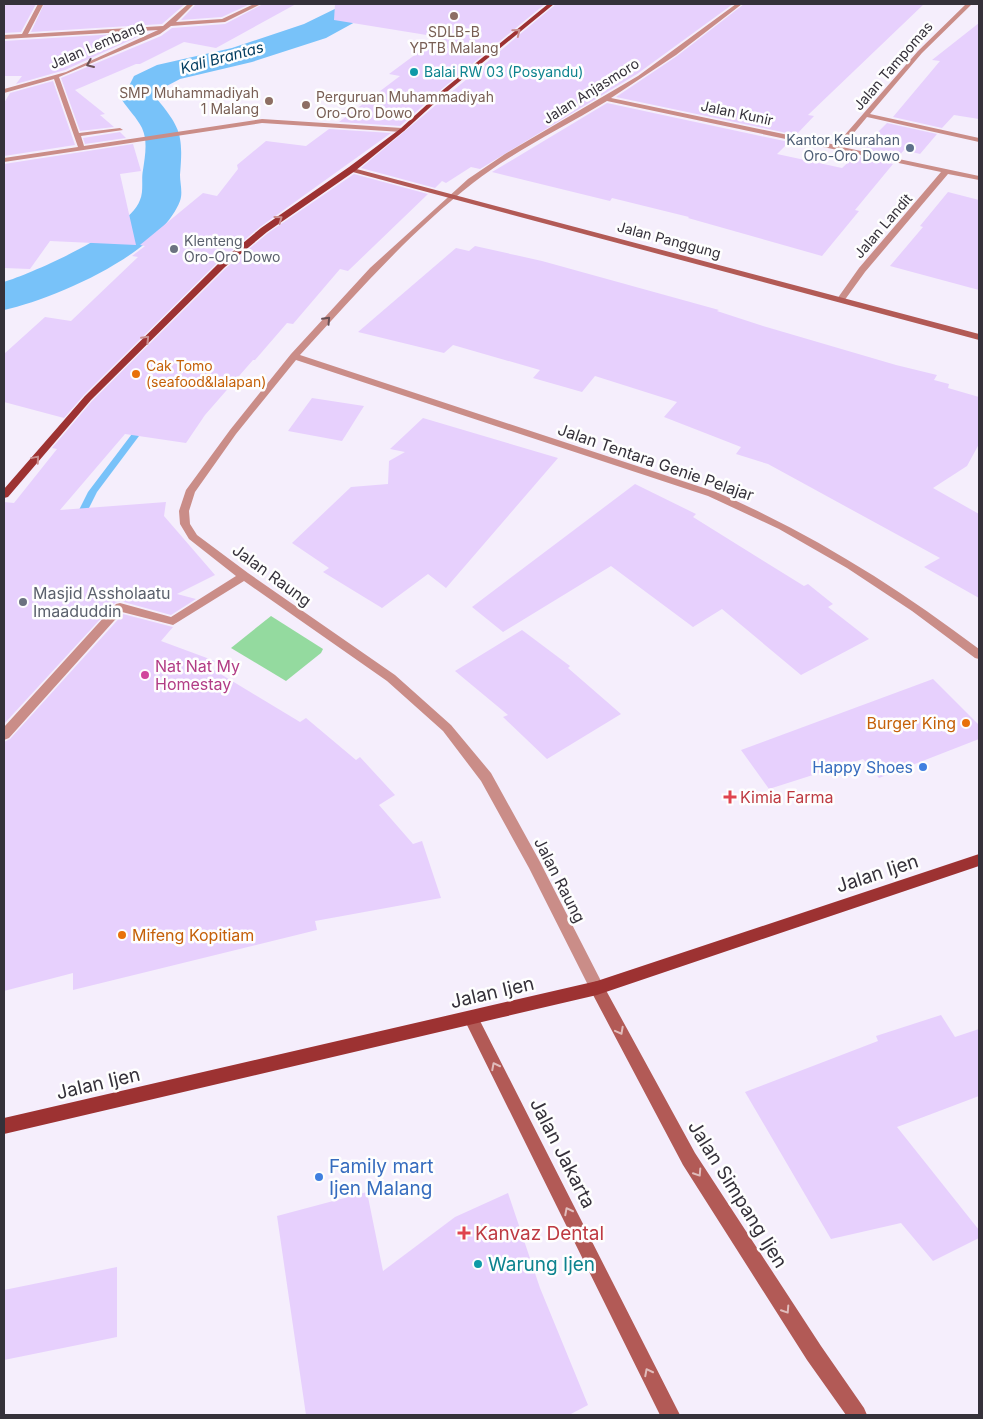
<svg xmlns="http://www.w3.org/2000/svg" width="983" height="1419" font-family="Inter,sans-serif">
  <rect width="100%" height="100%" fill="#f5eefc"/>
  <!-- green -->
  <path fill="#94da9f" d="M271,616L323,649L321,653L286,681L231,648Z"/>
  <!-- water -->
  <path fill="#78c2f9" d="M22,280L51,291L4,309V288Z"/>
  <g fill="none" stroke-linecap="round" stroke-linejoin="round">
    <!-- stream -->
    <path fill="#78c2f9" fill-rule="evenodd" d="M144,421L148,424L97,492L81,524H75L73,522L88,492L141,422Z"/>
    <!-- river -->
    <path fill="#78c2f9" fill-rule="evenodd" d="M345,4H382L377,10L326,38L252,62L180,79L161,89L157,99C182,129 183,137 180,175C180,183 183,193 180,201C160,253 55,299 4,310V282C35,272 129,231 140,200C144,191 141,179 143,170C145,156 148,141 142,128C137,118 128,109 122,100L134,76L157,65L232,48L304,24Z"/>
  </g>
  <!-- building -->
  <g fill="#e7d0fd">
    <path d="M8,4H36L21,32L4,33V6Z"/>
    <path d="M44,4H185L162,24L31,32Z"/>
    <path d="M196,4H250L222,17L181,20Z"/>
    <path d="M263,4H296L216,48L184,42L140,64H136L75,90L105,114L100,115L114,127L80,131L61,78L161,36L172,28L225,24Z"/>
    <path d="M335,4H545L443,88L400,126L339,122L400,76L389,74L439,37L334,20Z"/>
    <path d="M556,4H733L637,74L480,169L471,167L446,183L442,181L435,188L361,168Z"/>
    <path d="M744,4H924L808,115L814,116L796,135L616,97L677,56Z"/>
    <path d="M979,23V119L954,115L942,128L893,117L940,61L932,60Z"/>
    <path d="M148,32L65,70L16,84L22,76H4V41Z"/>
    <path d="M53,81L75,145L4,156V103L10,93Z"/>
    <path d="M607,103L789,142L777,154L842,168L855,156L893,164L855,210L859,211L822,256L688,218L689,217L612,198L610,201L492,172Z"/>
    <path d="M887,123L937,134L920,154L904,150L898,157L861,149Z"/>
    <path d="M329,129L391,133L260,227L218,262L84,395L64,418L4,402V354L45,317L71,321L138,257L132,256L145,246L140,245L203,193L217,196L238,169L237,165L266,141L306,146Z"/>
    <path d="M120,132L126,138L85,144L83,138Z"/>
    <path d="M133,144L141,171L120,174L136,245L50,241L30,269L4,268V164Z"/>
    <path d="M354,174L428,194L348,271L340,269L293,324L287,323L255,360H253L205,415L186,443L125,434L60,510L166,502L164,516L215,575L177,594L196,599L171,615L120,601L115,603L4,724V502L14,503L57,449L52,448L92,401L226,268L268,233Z"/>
    <path d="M948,192L979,200V290L890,266L923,227L920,226Z"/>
    <path d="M475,246L542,261L719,310L717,311L763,326L896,365L937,375L934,380L949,384L948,388L979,397V444L967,466L933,488L979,514V598L924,567L940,558L768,464L736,454L741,447L664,417L677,402L595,376L582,392L533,378L540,370L453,345L444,353L358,332L456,248L469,251Z"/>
    <path d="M312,398L364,406L342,441L288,431Z"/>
    <path d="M423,418L558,458L446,588L428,574L382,608L323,572L329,568L292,543L351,487L388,484L389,461L405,452L390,449Z"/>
    <path d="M635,484L696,514L693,517L804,586L808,584L833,604L828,607L869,639L801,675L722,609L693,627L611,566L503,632L472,607Z"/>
    <path d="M123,614L173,627L161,641L215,661L209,667L300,722L306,718L356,760L360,757L395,795L379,805L413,844L422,841L441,898L315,921L317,930L73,990V973L4,991V742L10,739Z"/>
    <path d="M522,630L570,666L568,668L621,714L547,759L503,717L508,715L455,671Z"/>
    <path d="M933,679L979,725V739L879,778L863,759L769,789L741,750Z"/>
    <path d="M941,1015L955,1037L979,1029V1096L897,1127L979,1230V1238L933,1261L901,1223L831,1239L745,1092L878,1041L876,1036Z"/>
    <path d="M367,1192L383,1271L455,1217L508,1193L540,1288L588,1405L569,1415H306L277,1216Z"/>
    <path d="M117,1267V1337L4,1360V1290Z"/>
  </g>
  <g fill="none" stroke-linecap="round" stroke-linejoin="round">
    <!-- street -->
    <g fill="#ca8d88" fill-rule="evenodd">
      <path d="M38,4L43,5L28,34L163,26L188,4H194L176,22L222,19L254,4H261L225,22L171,26L160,34L59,77L79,133L120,128L123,130L81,136L84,146L262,119L402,128L405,130L402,132L262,123L4,162V158L78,147L54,79L4,93V89L66,72L158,30L4,39V35L22,34Z"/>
      <path d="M736,4H742L676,55L611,98L836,145L918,51L966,4H972L922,53L870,114L979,138V142L867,117L842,147L979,176V180L948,174L865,272L844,301L841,302L837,299L859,268L941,172L607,101C562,128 514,151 473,183C409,233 355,295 300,355L716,492C811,533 897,587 979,649V659L975,658L912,611L847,568L779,529L708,496L296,360L236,434L195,492L189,511L190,524L197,535L248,573L395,675L451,725L491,773L539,860L602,983L605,988L602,993L597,995L592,993L529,868L481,781L443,731L387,681L244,581L173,625L122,612L9,738L4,740V727L116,604L120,603L171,617L236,576L189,539L180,524L179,511L186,490L230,430L291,354L370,268L468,179L505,154L638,76Z"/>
    </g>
    <!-- secondary -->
    <g fill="#b25a56" fill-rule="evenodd">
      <path d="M349,167L979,334V340L349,171Z"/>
      <path d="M597,981L602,983L695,1153L821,1346L864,1408L867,1415H846L807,1360L683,1165L592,993L589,988L592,983Z"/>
      <path d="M471,1011L476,1013L680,1415H660L466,1023L463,1018L466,1013Z"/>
    </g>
    <!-- primary -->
    <g fill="#9d3232" fill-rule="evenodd">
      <path d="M548,4H554L448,91L404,131L355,171L267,232L225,267L91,400L8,497L4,498V489L85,396L219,263L261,228L349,167L400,129L444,89Z"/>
      <path d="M979,854V866L597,995L4,1134V1118L597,981Z"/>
    </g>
  </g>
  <!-- one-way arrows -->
  <defs><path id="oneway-chevron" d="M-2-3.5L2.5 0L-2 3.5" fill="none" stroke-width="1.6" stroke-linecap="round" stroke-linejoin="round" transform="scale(1.25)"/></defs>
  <g stroke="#c98e8e">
    <use href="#oneway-chevron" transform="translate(517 32) rotate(-39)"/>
    <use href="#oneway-chevron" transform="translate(279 219) rotate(-36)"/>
    <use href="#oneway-chevron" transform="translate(146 339) rotate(-46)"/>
    <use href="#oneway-chevron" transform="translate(36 459) rotate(-50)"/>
  </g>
  <g stroke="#695155">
    <use href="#oneway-chevron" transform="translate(90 64) rotate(157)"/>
    <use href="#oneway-chevron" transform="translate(327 320) rotate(-47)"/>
  </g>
  <g stroke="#e0bcbb">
    <use href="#oneway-chevron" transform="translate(620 1031) rotate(62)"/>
    <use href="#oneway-chevron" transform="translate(495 1066) rotate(-117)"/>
    <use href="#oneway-chevron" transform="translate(698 1173) rotate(57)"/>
    <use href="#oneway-chevron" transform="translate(568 1211) rotate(-117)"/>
    <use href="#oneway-chevron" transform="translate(786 1310) rotate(57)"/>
    <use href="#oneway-chevron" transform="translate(648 1372) rotate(-117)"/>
  </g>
  <!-- markers -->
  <g fill="#8d6e63" stroke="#fefefe" stroke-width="2">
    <circle cx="454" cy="16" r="5"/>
    <circle cx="269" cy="101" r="5"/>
    <circle cx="306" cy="105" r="5"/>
  </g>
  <g fill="#0f9aa8" stroke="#fefefe" stroke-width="2">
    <circle cx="414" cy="72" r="5"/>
    <circle cx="478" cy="1264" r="5"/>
  </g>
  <circle fill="#5c6f8a" stroke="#fefefe" stroke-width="2" cx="910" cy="148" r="5"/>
  <g fill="#6b7280" stroke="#fefefe" stroke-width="2">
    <circle cx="174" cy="249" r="5"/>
    <circle cx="23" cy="602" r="5"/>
  </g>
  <g fill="#e8710a" stroke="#fefefe" stroke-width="2">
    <circle cx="136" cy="374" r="5"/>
    <circle cx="966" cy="723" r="5"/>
    <circle cx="122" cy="935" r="5"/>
  </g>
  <circle fill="#d1479c" stroke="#fefefe" stroke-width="2" cx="145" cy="675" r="5"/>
  <g fill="#3f7fe0" stroke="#fefefe" stroke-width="2">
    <circle cx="923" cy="767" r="5"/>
    <circle cx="319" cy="1177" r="5"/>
  </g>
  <g fill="#e0444e" stroke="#fefefe" stroke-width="2">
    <path d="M727.5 789.5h5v5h5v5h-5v5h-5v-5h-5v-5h5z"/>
    <path d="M461.5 1225.5h5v5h5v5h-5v5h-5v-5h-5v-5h5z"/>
  </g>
  <g text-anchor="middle" stroke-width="5" stroke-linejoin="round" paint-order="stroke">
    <!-- far-education labels -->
    <g font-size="14" fill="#785e54" stroke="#fefefe">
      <text x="454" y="37">SDLB-B<tspan x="454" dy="16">YPTB Malang</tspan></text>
      <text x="259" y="98" text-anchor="end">SMP Muhammadiyah<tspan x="259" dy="16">1 Malang</tspan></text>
      <text x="316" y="102" text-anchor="start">Perguruan Muhammadiyah<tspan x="316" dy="16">Oro-Oro Dowo</tspan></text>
    </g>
    <!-- far-street labels -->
    <g font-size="14" fill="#35313a" stroke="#fefefe">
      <text transform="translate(97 45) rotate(-23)" y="5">Jalan Lembang</text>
      <text transform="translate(893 66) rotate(-49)" y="5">Jalan Tampomas</text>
      <text transform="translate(591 91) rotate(-32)" y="5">Jalan Anjasmoro</text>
      <text transform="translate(737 113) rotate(12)" y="5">Jalan Kunir</text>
      <text transform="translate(883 226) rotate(-49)" y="5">Jalan Landit</text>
      <text transform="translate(669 240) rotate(15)" y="5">Jalan Panggung</text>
    </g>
    <!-- far-culture labels -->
    <g font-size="14" fill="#0d838f" stroke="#fefefe" text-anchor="start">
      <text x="424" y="77">Balai RW 03 (Posyandu)</text>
    </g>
    <!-- far-service labels -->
    <g font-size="14" fill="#4e5e75" stroke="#fefefe" text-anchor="end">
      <text x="900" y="145">Kantor Kelurahan<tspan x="900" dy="16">Oro-Oro Dowo</tspan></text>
    </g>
    <!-- far-worship labels -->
    <g font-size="14" fill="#5b616d" stroke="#fefefe" text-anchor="start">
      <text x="184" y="246">Klenteng<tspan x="184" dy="16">Oro-Oro Dowo</tspan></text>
    </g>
    <!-- far-food labels -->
    <g font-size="14" fill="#c56008" stroke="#fefefe" text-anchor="start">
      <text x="146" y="371">Cak Tomo<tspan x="146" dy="16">(seafood&amp;lalapan)</tspan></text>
    </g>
    <!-- far-water labels -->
    <g font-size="15" font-style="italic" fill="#003c5f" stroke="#fefefe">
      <text transform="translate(222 58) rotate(-15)" y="5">Kali Brantas</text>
    </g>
    <!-- street labels -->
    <g font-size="16" fill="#35313a" stroke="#fefefe">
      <text transform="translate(656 462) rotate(19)" y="6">Jalan Tentara Genie Pelajar</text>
      <text transform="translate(272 575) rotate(36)" y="6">Jalan Raung</text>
      <text transform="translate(560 880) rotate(63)" y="6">Jalan Raung</text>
    </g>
    <!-- worship labels -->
    <g font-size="16" fill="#5b616d" stroke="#fefefe" text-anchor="start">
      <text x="33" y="599">Masjid Assholaatu<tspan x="33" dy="18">Imaaduddin</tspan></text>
    </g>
    <!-- hotel labels -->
    <g font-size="16" fill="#b23c85" stroke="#fefefe" text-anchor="start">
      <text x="155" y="672">Nat Nat My<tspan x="155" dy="18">Homestay</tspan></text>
    </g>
    <!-- food labels -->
    <g font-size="16" fill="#c56008" stroke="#fefefe" text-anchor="end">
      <text x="956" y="729">Burger King</text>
      <text x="132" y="941" text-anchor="start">Mifeng Kopitiam</text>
    </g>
    <!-- shop labels -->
    <g font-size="16" fill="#366cbe" stroke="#fefefe" text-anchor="end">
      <text x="913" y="773">Happy Shoes</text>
    </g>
    <!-- health labels -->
    <g font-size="16" fill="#be3a42" stroke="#fefefe" text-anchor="start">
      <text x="740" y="803">Kimia Farma</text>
    </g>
    <!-- near-street labels -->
    <g font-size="19" fill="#35313a" stroke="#fefefe">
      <text transform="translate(877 873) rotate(-18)" y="7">Jalan Ijen</text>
      <text transform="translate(492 992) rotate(-13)" y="7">Jalan Ijen</text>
      <text transform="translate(98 1083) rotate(-13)" y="7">Jalan Ijen</text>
      <text transform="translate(563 1153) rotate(63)" y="7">Jalan Jakarta</text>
      <text transform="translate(738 1194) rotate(58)" y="7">Jalan Simpang Ijen</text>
    </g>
    <!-- near-shop labels -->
    <g font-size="19" fill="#366cbe" stroke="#fefefe" text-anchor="start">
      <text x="329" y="1173">Family mart<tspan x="329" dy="22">Ijen Malang</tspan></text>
    </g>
    <!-- near-health labels -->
    <g font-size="19" fill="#be3a42" stroke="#fefefe" text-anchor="start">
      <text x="475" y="1240">Kanvaz Dental</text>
    </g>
    <!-- near-culture labels -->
    <g font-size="19" fill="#0d838f" stroke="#fefefe" text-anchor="start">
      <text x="488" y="1271">Warung Ijen</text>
    </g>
  </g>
  <!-- border -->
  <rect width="983" height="1419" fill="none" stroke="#35313a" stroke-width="10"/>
</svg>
